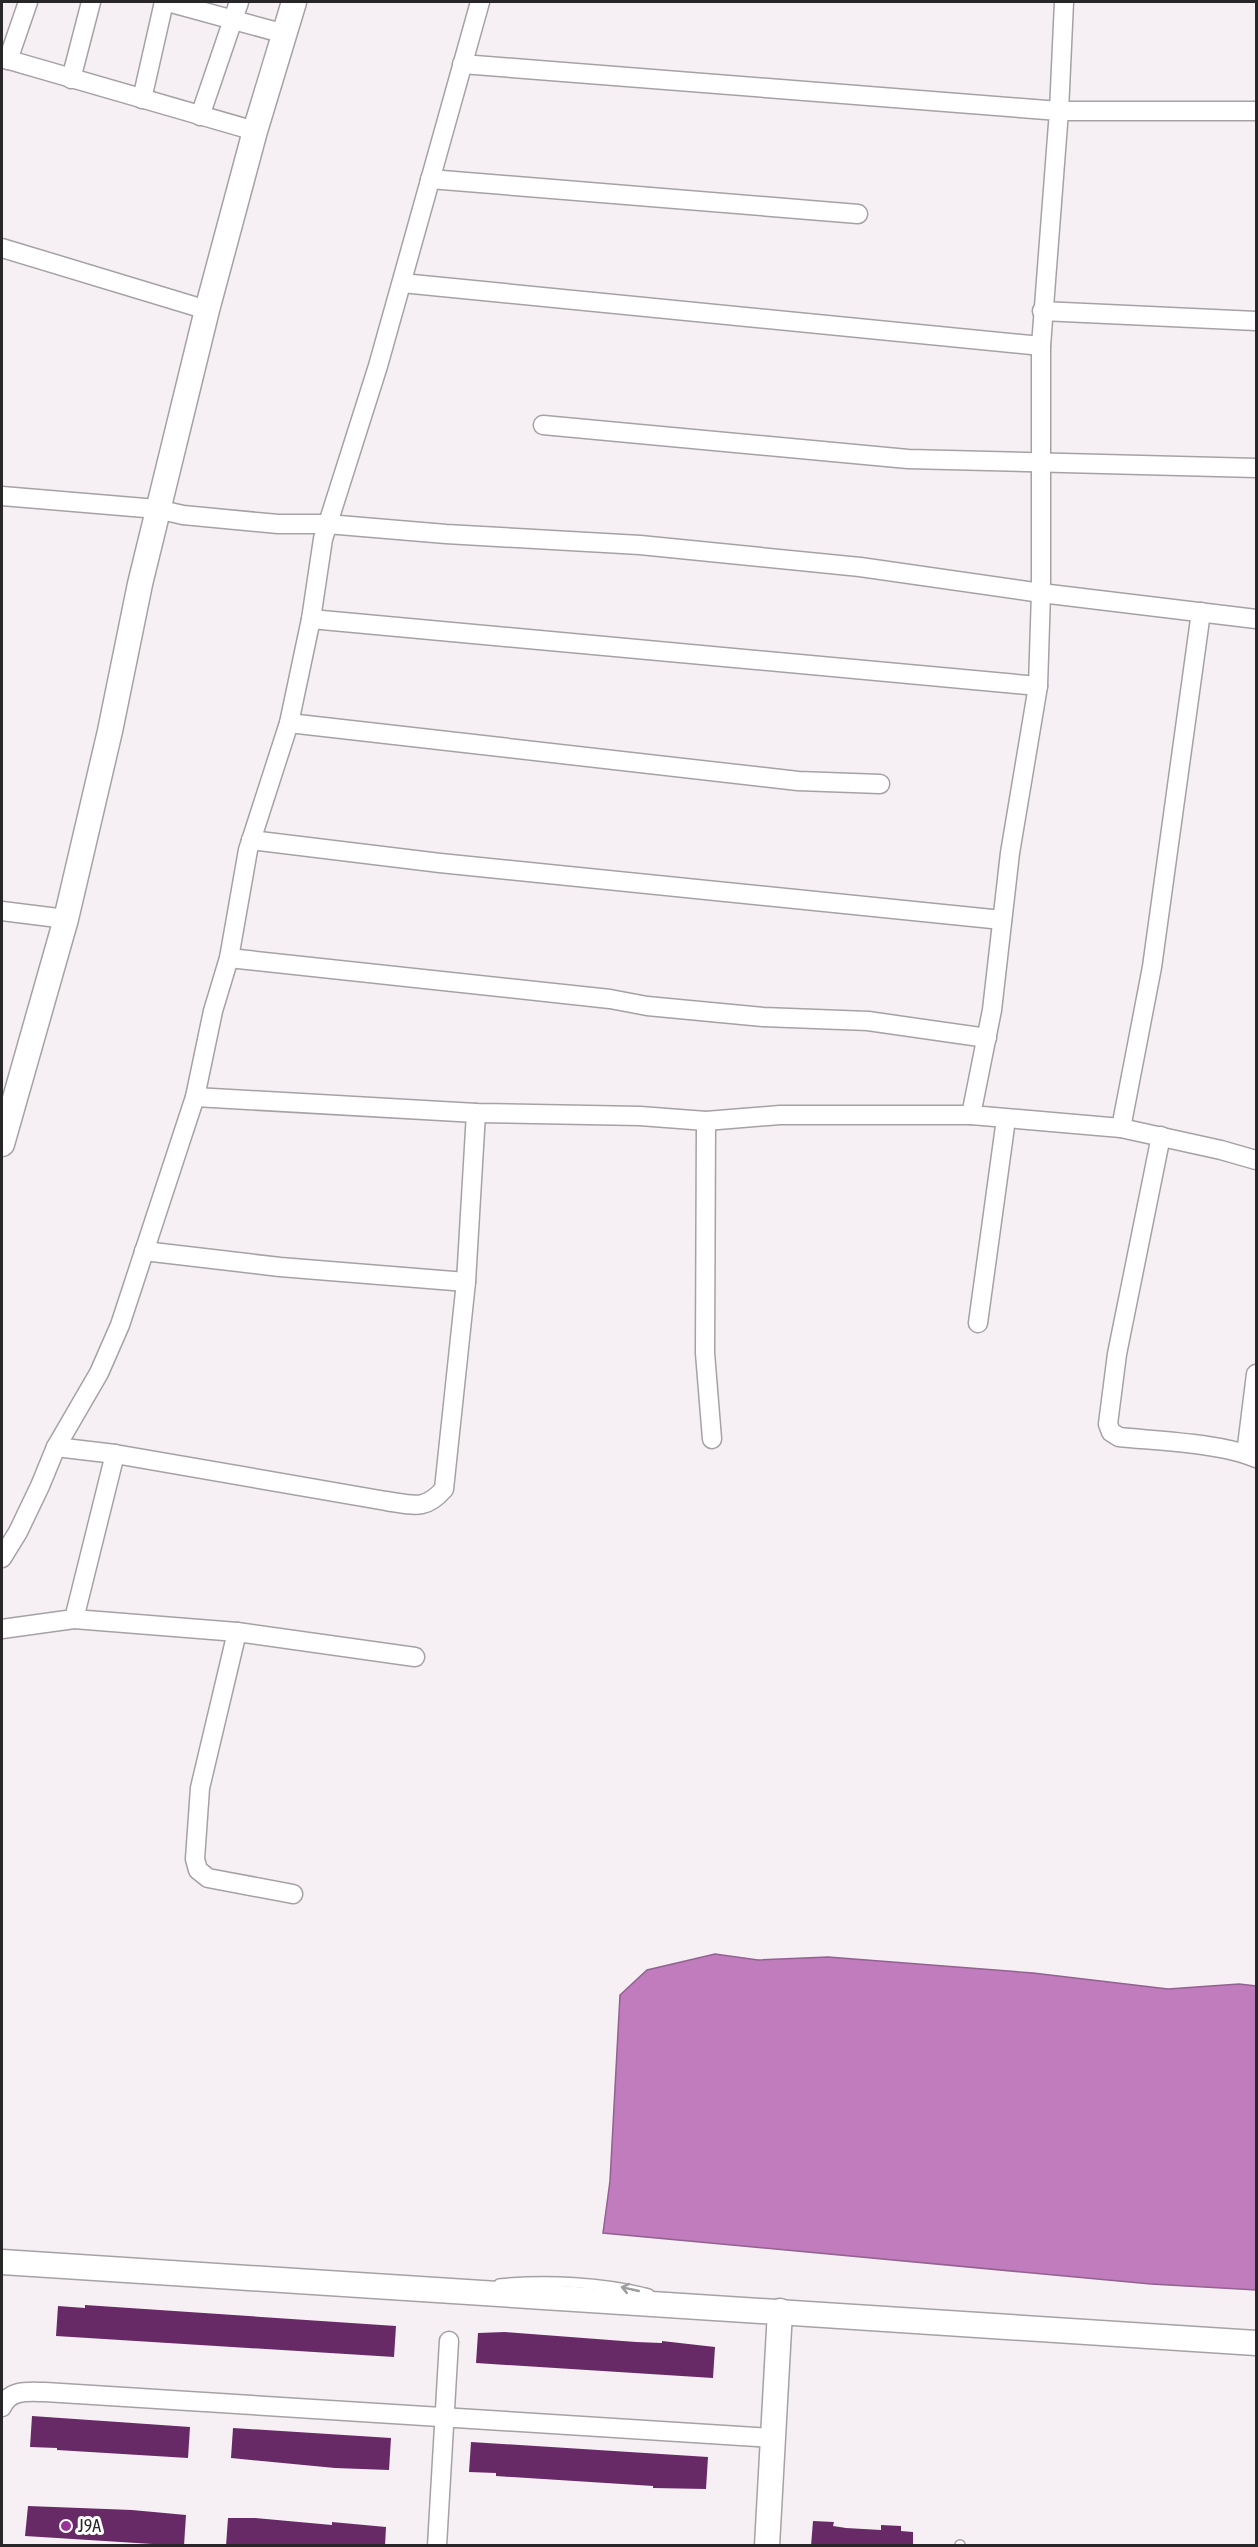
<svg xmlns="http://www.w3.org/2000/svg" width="1258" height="2547" font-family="'Asap Condensed',sans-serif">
  <rect width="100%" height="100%" fill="#f6f0f5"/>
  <!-- water -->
  <path fill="#c07cbc" stroke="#926290" stroke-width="1.5" d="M715,1954L758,1960L828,1957L1033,1973L1168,1989L1239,1984L1256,1986V2290L1151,2284L603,2233L610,2181L620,1995L647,1970Z"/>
  <!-- building -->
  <g fill="#682a66">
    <path d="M85,2305L396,2326L394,2357L56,2336L58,2306L85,2308Z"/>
    <path d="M505,2332L636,2342L662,2343V2341L715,2347L713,2378L476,2363L478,2333Z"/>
    <path d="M32,2416L190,2427L188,2458L57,2450V2448L30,2447Z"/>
    <path d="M233,2428L391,2438L389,2470L335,2468L231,2458Z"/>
    <path d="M471,2442L708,2457L706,2489L653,2488V2486L496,2476V2473L469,2472Z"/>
    <path d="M28,2506L132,2510L186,2515L184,2546L25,2536Z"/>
    <path d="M228,2518H255L332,2525V2522L386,2527L385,2546H226Z"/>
    <path d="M813,2521L834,2522L833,2526L846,2528L881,2530V2525L901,2526V2531L913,2532V2546H811Z"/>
  </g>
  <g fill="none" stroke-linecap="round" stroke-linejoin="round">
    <!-- lane casing -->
    <g stroke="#a6a1a5" stroke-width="12">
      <g id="lane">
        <path d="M499,2284C545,2279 604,2282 649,2294"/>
        <path d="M960,2546V2545"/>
      </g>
    </g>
    <!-- street casing -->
    <g stroke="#a6a1a5" stroke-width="21">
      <g id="street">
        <path d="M168,2L285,34"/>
        <path d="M1064,2L1059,111H1256"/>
        <path d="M2,58L255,131"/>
        <path d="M8,60L28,2"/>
        <path d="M462,64L1059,111L1041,346V593L1038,686L1010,853L992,1010L971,1115"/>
        <path d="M71,79L91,2"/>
        <path d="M142,99L164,2"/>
        <path d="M200,116L239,2"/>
        <path d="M430,179L858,214"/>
        <path d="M2,248L207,310"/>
        <path d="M402,283L1041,346"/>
        <path d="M1042,311L1256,321"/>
        <path d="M543,425L908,459L1256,468"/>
        <path d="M2,496L157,509L183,515L278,524H327L446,534L640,545L860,567L1041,593L1256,619"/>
        <path d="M311,619L1038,686"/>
        <path d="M289,723L798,781L880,784"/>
        <path d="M251,840L440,863L1002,920"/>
        <path d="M2,911L66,919"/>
        <path d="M229,958L610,999L647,1006L763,1017L868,1021L987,1038"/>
        <path d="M195,1097L476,1113L640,1116L706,1121L780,1115H971L1121,1128L1221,1150L1256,1160"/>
        <path d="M706,1121L705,1353L712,1439"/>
        <path d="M1121,1128L1152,967L1201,612"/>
        <path d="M1161,1136L1117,1354L1108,1424L1111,1432L1119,1437C1158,1441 1221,1443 1256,1458"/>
        <path d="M144,1251L280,1267L466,1282"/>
        <path d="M978,1323L1006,1119"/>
        <path d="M56,1447L115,1454L386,1501C413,1505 425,1511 444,1489L466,1282L476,1113"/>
        <path d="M1246,1454L1256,1374"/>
        <path d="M2,1558L18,1532L40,1486L56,1447L99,1373L120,1325L195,1097L213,1011L229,958L248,850L289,723L311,619L323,539L378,366L480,2"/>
        <path d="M74,1619L237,1632L415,1657"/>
        <path d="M2,1629L74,1619L115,1454"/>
        <path d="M237,1632L200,1788L195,1859L198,1870L208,1878L293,1894"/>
        <path d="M2,2407C10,2389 28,2392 45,2392L773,2438"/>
        <path d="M437,2546L449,2341"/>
      </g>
    </g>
    <!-- secondary casing -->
    <g stroke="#a6a1a5" stroke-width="27">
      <g id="secondary">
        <path d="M2,1144L66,919L110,731L140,584L207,310L255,131L294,2"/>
        <path d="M2,2262L1256,2343"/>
        <path d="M767,2546L780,2311"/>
      </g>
    </g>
    <!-- lane -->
    <use href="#lane" stroke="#fff" stroke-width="9"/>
    <!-- street -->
    <use href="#street" stroke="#fff" stroke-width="18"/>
    <!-- secondary -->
    <use href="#secondary" stroke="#fff" stroke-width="24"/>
  </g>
  <!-- one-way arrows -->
  <defs><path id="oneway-shaft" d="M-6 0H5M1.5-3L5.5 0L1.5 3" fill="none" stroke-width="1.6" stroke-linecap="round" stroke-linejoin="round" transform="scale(1.5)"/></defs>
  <use stroke="#9e9d9e" href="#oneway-shaft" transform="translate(630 2289) rotate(-167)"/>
  <!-- markers -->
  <circle fill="#993397" stroke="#fff" stroke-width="2" cx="66" cy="2526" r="6"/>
  <g text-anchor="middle" stroke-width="6" stroke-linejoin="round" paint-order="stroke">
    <!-- poi labels -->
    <g font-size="18" fill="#282628" stroke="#fff" text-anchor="start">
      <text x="78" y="2532">J9A</text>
    </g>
  </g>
  <!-- border -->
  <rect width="1258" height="2547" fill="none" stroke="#282628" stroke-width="6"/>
</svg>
